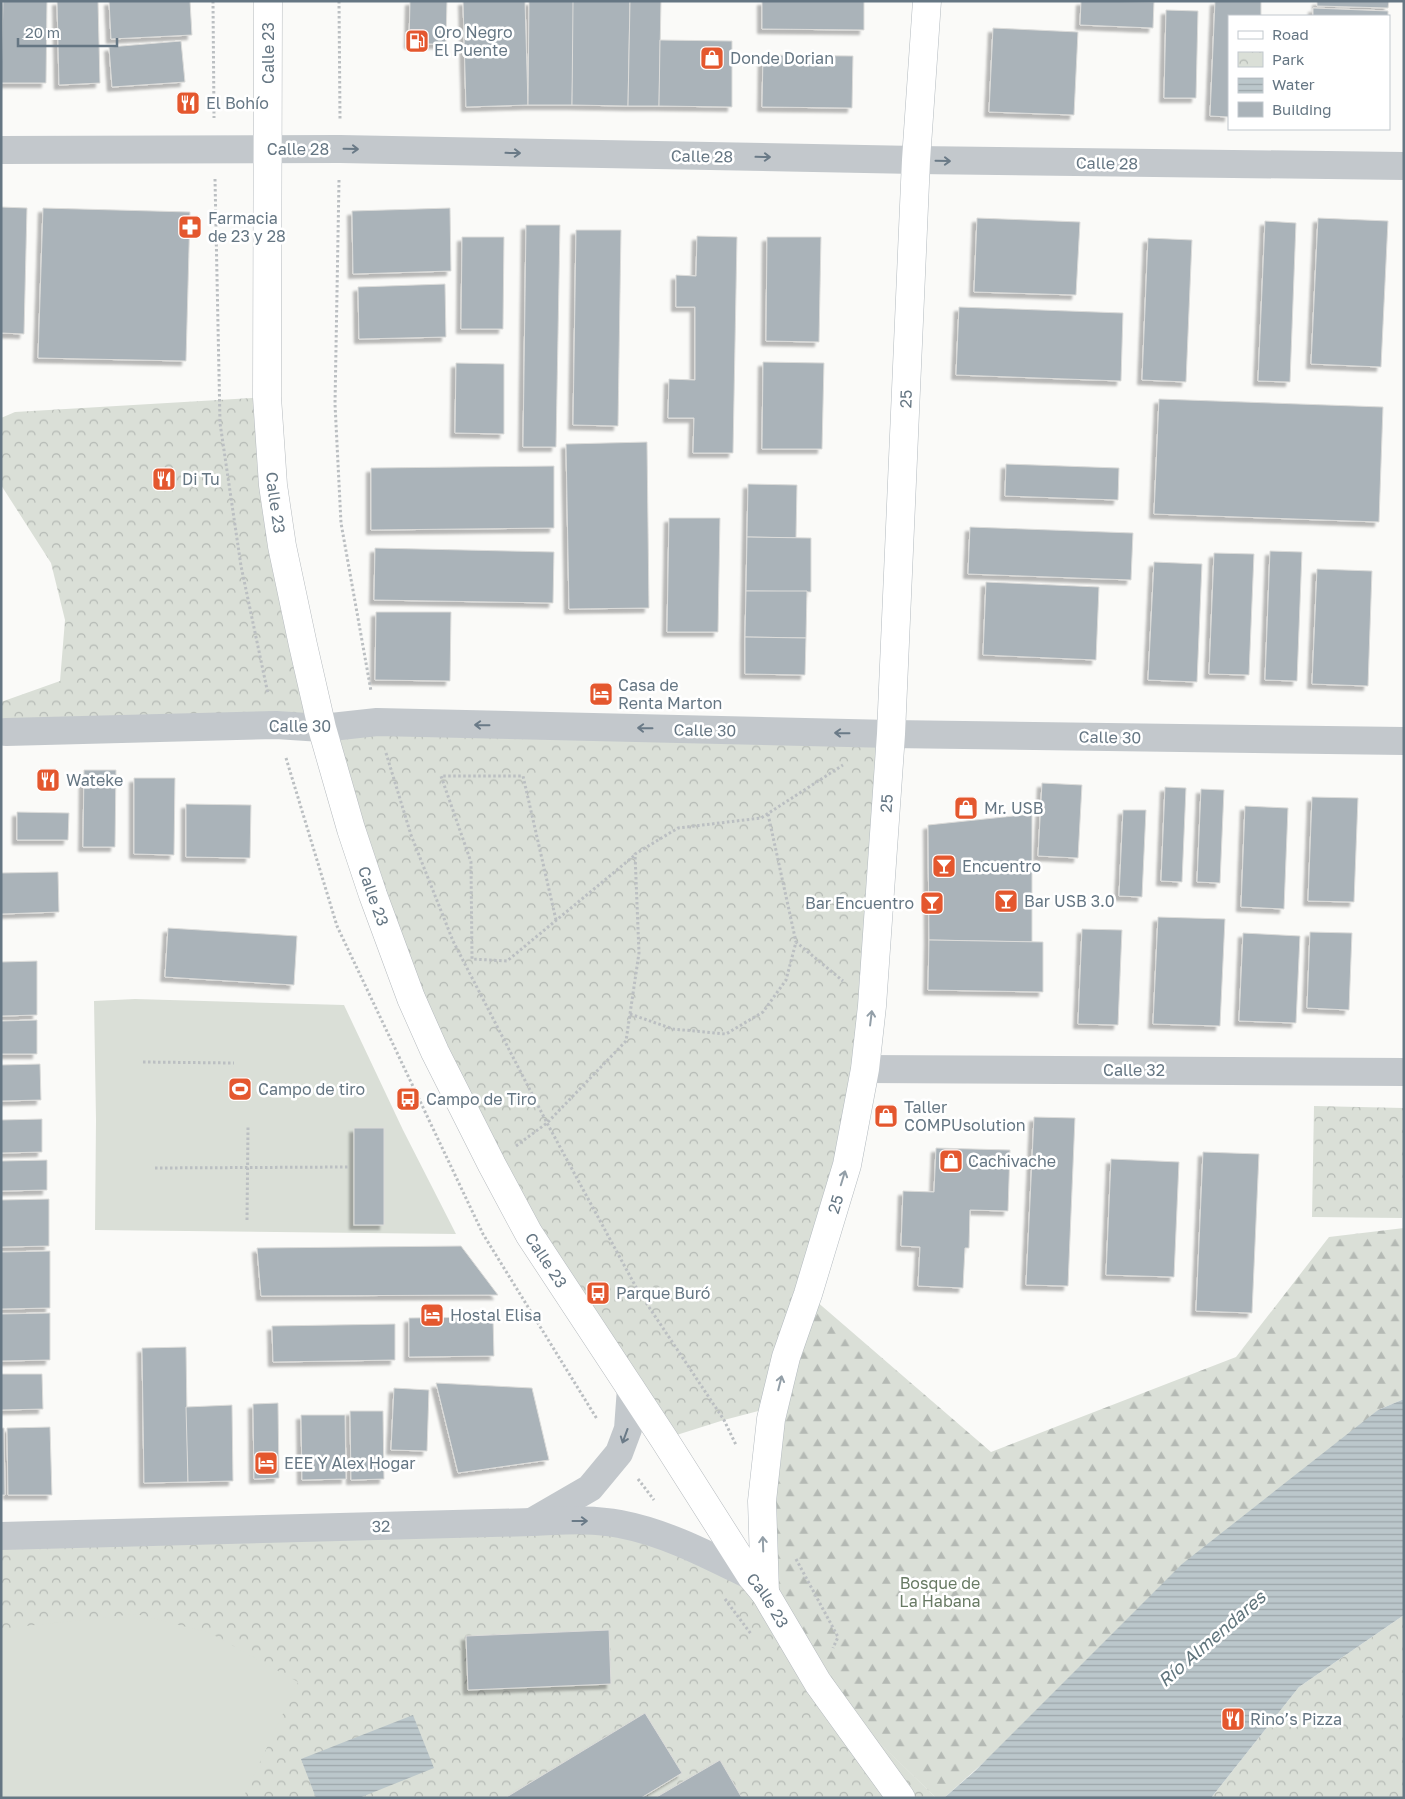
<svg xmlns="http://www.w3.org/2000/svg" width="1405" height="1799" font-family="'Golos Text',sans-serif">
  <defs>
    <pattern id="forest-firs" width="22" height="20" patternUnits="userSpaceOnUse" patternTransform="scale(1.25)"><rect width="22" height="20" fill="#dadfd7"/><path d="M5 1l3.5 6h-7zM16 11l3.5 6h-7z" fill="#b4b9b4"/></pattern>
    <pattern id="park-crowns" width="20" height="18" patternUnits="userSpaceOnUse" patternTransform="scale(1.25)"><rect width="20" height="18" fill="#dadfd7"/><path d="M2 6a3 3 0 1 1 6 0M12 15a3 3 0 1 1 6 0" fill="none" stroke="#b4b9b4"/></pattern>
    <pattern id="water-rules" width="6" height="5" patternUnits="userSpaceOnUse" patternTransform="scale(1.25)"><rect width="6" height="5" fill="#bbc7cb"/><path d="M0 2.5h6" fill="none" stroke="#9ca6aa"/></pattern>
    <filter id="shadow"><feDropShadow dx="-4.5" dy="4.5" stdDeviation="1" flood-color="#0004"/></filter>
  </defs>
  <rect width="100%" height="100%" fill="#fafaf8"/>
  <!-- forest -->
  <path fill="url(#forest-firs)" d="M1404,1228V1399L1378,1410L944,1798H936L818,1683L765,1593L762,1501L808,1294L991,1452L1236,1357L1329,1237Z"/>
  <!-- park -->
  <g fill="url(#park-crowns)">
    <path d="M267,397L322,728L891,734L872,1006L774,1407L724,1420L664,1439L435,1052L322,728L1,735V702L60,681L65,620L51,563L1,485V418L15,412Z"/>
    <path d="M1314,1106L1404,1108L1402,1218L1312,1217Z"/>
    <path d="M588,1521L751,1576L819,1683L936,1798H1V1548Z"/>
    <path d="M1404,1615V1798H1211L1299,1687Z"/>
  </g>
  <!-- pitch -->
  <g fill="#dadfd7">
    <path d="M135,999L344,1005L403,1130L456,1234L95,1230L96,1120L94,1001Z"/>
    <path d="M136,1614L210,1633L298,1682L243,1798H1V1632L17,1627Z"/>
  </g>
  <!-- water -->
  <g fill="url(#water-rules)">
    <path d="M1404,1399V1615L1299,1687L1211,1798H944L975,1771L1182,1564L1378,1410Z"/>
    <path d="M413,1715L434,1768L359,1798H316L301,1759Z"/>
  </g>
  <!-- building -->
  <g fill="#aab3b9" stroke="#dcdcda" filter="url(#shadow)">
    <path d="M3,1H47L46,83H1Z"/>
    <path d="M57,1H98L100,83L59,85Z"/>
    <path d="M109,1H190L192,35L111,39Z"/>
    <path d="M410,1H447L446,44H409Z"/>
    <path d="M463,1H525L528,105L466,107Z"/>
    <path d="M529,1H574L572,105H528Z"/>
    <path d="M573,1H630L628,106L572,105Z"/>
    <path d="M630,1H661L659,106H628Z"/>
    <path d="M762,1H864V30L762,29Z"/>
    <path d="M1081,1L1154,2L1153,28L1080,25Z"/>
    <path d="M1215,1H1261V16H1229V117L1210,116Z"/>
    <path d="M1317,1H1389L1388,8L1317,6Z"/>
    <path d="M1313,8L1388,11V16H1313Z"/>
    <path d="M1166,10L1198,11L1196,98H1164Z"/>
    <path d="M993,28L1078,32L1074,115L989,112Z"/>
    <path d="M660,40L732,41V107L659,106Z"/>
    <path d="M181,41L185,82L112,87L109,47Z"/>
    <path d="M763,55L853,56L852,108L762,107Z"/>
    <path d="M1,207L27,208L24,334L1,333Z"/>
    <path d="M43,208L190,212L186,361L38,358Z"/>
    <path d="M450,208L451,271L353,274L352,211Z"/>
    <path d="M977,218L1080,222L1076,295L974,292Z"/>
    <path d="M1318,218L1388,221L1381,367L1311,364Z"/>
    <path d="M1265,221L1296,223L1290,382L1258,381Z"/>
    <path d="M526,225H560L556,447H523Z"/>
    <path d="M576,230H621L618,426L573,425Z"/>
    <path d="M697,236L737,237L733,453H693L694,418H668L669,379L695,380V307H676V275L696,276Z"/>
    <path d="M462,237H504L503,329H461Z"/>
    <path d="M767,237H821L819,342L766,341Z"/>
    <path d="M1148,238L1192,240L1186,382L1142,380Z"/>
    <path d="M445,284L446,337L359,339L358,287Z"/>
    <path d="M959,307L1123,313L1121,381L956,375Z"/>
    <path d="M763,362L824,363L822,449H762Z"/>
    <path d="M456,363L504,364V434L455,433Z"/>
    <path d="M1159,399L1383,407L1379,522L1154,514Z"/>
    <path d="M647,442L649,608L569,609L566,444Z"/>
    <path d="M1006,464L1119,468L1118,500L1005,496Z"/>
    <path d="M554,466V528L371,530V468Z"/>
    <path d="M748,484L797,485L796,538L747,537Z"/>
    <path d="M669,518H720L718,632H667Z"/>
    <path d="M970,527L1133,533L1131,580L968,574Z"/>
    <path d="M747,537L811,538V592L746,591Z"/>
    <path d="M375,548L554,552L553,603L374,600Z"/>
    <path d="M1270,551L1302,552L1297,681L1265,680Z"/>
    <path d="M1214,553L1254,554L1249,675L1209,674Z"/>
    <path d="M1154,562L1202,564L1197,682L1148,680Z"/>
    <path d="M1317,569L1372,571L1368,686L1312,684Z"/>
    <path d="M986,582L1099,587L1096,660L983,655Z"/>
    <path d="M746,591H807L806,638L745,637Z"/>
    <path d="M376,612H451L450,681L375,680Z"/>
    <path d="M745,637L806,638L805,675L745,674Z"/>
    <path d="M84,770H116L115,847H83Z"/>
    <path d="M134,778H175L174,855L134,854Z"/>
    <path d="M1042,783L1082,785L1078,858L1038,856Z"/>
    <path d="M1165,787L1186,788L1182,882L1161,881Z"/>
    <path d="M1201,789L1224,790L1220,883L1197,882Z"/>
    <path d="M1312,797L1358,798L1354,902L1308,901Z"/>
    <path d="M186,804L251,805L250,858L186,857Z"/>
    <path d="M1245,806L1288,808L1284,909L1241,907Z"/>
    <path d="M1123,810H1146L1142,897L1119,896Z"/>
    <path d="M17,812L69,813L68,840H17Z"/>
    <path d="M1032,814V942L929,940L928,825Z"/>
    <path d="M58,872L59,912L1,914V873Z"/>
    <path d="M1158,917L1225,919L1220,1026L1153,1024Z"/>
    <path d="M168,928L297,936L294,985L165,977Z"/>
    <path d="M1082,929L1122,930L1118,1025L1078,1024Z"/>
    <path d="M1310,932L1352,933L1349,1010L1307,1008Z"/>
    <path d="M1243,933L1300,936L1296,1023L1239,1021Z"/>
    <path d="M929,940L1043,942V992L928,990Z"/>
    <path d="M37,961V1015L1,1016V962Z"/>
    <path d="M37,1020V1054H1V1021Z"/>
    <path d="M40,1064L41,1100L1,1101V1065Z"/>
    <path d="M1034,1117L1075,1118L1068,1286L1026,1285Z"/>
    <path d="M42,1119V1152L1,1153V1120Z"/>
    <rect x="354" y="1128" width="30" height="97"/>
    <path d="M936,1148L1010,1150L1008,1211L970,1210L969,1248H965L963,1288L918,1286L920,1247L901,1246L903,1191L934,1192Z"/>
    <path d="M1203,1152L1259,1154L1252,1313L1196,1311Z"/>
    <path d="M1111,1159L1179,1162L1174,1277L1106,1275Z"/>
    <path d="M47,1160V1190L1,1191V1161Z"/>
    <path d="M49,1199V1246L1,1247V1200Z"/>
    <path d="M461,1246L498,1295L261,1296L257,1248Z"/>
    <path d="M50,1251V1308L1,1309V1252Z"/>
    <path d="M50,1313V1360L1,1361V1314Z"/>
    <path d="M493,1317L494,1356L409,1357V1318Z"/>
    <path d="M395,1324V1360L273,1362L272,1326Z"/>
    <path d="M186,1347L188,1482L144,1483L142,1348Z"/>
    <path d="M1,1374H42L43,1409L1,1410Z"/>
    <path d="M436,1383L532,1388L549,1460L458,1473Z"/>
    <path d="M394,1388L429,1390L427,1451L391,1450Z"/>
    <path d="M278,1403L279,1478L254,1479L253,1404Z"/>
    <path d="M232,1405L233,1481L188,1482L186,1407Z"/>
    <path d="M350,1411H383L384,1479L351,1480Z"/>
    <path d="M301,1415H345L346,1479L302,1480Z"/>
    <path d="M50,1427L52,1495H8L7,1428Z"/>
    <path d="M1,1428H4L5,1495H1Z"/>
    <path d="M609,1630L611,1684L468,1690L466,1636Z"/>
    <path d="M645,1713L682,1773L641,1798H505Z"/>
    <path d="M720,1760L742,1798H655Z"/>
  </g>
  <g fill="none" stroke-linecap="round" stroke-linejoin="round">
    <!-- secondary casing -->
    <g stroke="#b3babf" stroke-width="29">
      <g id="secondary">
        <path id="s1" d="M765,1593L762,1501L771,1419L786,1357L808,1294L847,1165L865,1069L872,1006L891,734L916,160L927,1"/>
      </g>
    </g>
    <!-- primary casing -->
    <g stroke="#b5babe" stroke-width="29">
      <g id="primary">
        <path id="s2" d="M268,1L267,397L273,485L282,546L303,645L322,728L351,829L373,895L411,998L435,1052L492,1165L529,1234L664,1439L751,1576L765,1593L818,1683L901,1798"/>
      </g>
    </g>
    <!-- path -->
    <g stroke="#bbbfc2" stroke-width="3" stroke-dasharray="2.5 2.5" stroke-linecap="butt">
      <path d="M213,1L214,118"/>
      <path d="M339,1L340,119"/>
      <path d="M215,179L220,423L241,566L268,694"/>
      <path d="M339,180L335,404L341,523L371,691"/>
      <path d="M386,753L411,835L453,941L547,1123L637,1289L724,1420L736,1445"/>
      <path d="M286,758L337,926L483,1234L597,1419"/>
      <path d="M768,814L796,942"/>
      <path d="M556,920L523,776H441L471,862L472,959L507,961L635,855"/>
      <path d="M630,1014L673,1029L726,1034L763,1012L786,980L796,942L843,981"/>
      <path d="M143,1062L234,1063"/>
      <path d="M516,1146L547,1123L626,1041L639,953L635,854L678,828L761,818L843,765"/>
      <path d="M155,1168L349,1167"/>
      <path d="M247,1220L248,1127"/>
      <path d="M638,1479L654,1500"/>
      <path d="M796,1559L838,1637L833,1648"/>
      <path d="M725,1599L751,1634"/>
    </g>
    <!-- minor -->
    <g stroke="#c3c8cc" stroke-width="28">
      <path d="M1,150L340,149L916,160L1404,166"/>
      <path d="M6,732L276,725L322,728"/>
      <path d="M891,734L1404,741"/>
      <path d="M865,1069L1404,1072"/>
      <path d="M533,1521L590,1488L619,1453L628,1429L631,1388"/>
      <path d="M1,1536L532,1522C560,1521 591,1518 620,1524C667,1533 708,1555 751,1576"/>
    </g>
    <!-- tertiary -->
    <path stroke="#c3c8cc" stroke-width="28" d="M322,728L377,722L891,734"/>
    <!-- secondary -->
    <use href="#secondary" stroke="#fff" stroke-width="28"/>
    <!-- primary -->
    <use href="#primary" stroke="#fff" stroke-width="28"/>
  </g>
  <!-- one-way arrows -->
  <defs><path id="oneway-shaft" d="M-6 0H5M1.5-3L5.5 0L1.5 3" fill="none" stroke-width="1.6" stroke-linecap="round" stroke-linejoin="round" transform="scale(1.25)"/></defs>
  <g stroke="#6a7a87">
    <use href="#oneway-shaft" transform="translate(351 149) rotate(1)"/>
    <use href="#oneway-shaft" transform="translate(513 153) rotate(1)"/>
    <use href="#oneway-shaft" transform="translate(763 157) rotate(1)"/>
    <use href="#oneway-shaft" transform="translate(943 161) rotate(1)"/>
    <use href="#oneway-shaft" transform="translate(482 725) rotate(-179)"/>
    <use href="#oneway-shaft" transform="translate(645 728) rotate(-179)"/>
    <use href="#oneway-shaft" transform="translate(842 733) rotate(-179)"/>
    <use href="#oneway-shaft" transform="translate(625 1436) rotate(110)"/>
    <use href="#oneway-shaft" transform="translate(580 1521)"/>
  </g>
  <g stroke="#939fa8">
    <use href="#oneway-shaft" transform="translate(871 1018) rotate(-83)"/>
    <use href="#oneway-shaft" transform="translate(843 1178) rotate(-73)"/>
    <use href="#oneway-shaft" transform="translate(780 1383) rotate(-76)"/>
    <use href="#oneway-shaft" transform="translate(763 1544) rotate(-92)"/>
  </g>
  <!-- icons -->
  <defs>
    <g id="fuel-square" transform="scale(1.25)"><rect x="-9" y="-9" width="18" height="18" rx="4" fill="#e4572e" stroke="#fff"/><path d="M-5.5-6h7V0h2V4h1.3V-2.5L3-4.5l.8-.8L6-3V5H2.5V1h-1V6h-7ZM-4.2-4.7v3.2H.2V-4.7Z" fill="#fff"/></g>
    <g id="shop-square" transform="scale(1.25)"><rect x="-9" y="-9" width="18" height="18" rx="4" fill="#e4572e" stroke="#fff"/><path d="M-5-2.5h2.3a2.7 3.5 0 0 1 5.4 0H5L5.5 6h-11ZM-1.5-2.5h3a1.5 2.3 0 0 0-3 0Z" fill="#fff"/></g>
    <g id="restaurant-square" transform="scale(1.25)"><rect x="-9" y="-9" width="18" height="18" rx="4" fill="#e4572e" stroke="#fff"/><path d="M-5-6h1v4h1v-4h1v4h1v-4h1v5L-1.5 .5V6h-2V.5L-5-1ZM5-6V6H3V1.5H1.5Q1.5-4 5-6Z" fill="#fff"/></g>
    <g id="pharmacy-square" transform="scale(1.25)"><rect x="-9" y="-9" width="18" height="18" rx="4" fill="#e4572e" stroke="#fff"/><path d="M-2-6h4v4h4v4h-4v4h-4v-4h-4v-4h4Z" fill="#fff"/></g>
    <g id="hotel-square" transform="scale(1.25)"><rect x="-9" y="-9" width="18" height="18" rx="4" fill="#e4572e" stroke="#fff"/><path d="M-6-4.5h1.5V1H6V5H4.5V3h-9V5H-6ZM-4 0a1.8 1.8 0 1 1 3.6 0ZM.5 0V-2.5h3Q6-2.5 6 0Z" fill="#fff"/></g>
    <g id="bar-square" transform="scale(1.25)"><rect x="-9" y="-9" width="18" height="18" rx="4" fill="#e4572e" stroke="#fff"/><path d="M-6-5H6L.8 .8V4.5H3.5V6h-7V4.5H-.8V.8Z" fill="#fff"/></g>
    <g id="stadium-square" transform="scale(1.25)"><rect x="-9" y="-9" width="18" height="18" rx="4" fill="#e4572e" stroke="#fff"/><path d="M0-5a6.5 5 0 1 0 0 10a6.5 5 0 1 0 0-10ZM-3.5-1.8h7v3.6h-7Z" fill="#fff"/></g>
    <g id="bus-square" transform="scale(1.25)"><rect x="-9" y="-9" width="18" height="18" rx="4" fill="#e4572e" stroke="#fff"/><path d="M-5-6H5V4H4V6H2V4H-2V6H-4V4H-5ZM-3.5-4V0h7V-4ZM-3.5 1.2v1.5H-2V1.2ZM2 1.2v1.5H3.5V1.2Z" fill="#fff"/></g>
  </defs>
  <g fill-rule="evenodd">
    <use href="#fuel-square" x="417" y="41"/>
    <use href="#shop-square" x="712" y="58"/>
    <use href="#restaurant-square" x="188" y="103"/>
    <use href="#pharmacy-square" x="190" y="227"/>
    <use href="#restaurant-square" x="164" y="479"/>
    <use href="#hotel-square" x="601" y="694"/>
    <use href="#restaurant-square" x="48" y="780"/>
    <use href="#shop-square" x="966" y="808"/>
    <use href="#bar-square" x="944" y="866"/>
    <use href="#bar-square" x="1006" y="901"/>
    <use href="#bar-square" x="932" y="903"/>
    <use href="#stadium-square" x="240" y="1089"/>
    <use href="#bus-square" x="408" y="1099"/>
    <use href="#shop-square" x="886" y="1116"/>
    <use href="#shop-square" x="951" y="1161"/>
    <use href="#bus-square" x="598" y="1293"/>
    <use href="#hotel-square" x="432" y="1315"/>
    <use href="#hotel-square" x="266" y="1463"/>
    <use href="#restaurant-square" x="1233" y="1719"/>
  </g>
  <g text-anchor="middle" stroke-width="5" stroke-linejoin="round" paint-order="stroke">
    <!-- poi labels -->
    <g font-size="16" fill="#657683" stroke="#fff" text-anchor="start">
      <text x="434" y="38">Oro Negro<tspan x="434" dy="18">El Puente</tspan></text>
      <text x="730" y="64">Donde Dorian</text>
      <text x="206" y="109">El Bohío</text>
      <text x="208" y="224">Farmacia<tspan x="208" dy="18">de 23 y 28</tspan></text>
      <text x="182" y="485">Di Tu</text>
      <text x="618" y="691">Casa de<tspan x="618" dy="18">Renta Marton</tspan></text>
      <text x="66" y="786">Wateke</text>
      <text x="984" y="814">Mr. USB</text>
      <text x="962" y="872">Encuentro</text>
      <text x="1024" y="907">Bar USB 3.0</text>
      <text x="914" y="909" text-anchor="end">Bar Encuentro</text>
      <text x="258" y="1095">Campo de tiro</text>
      <text x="426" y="1105">Campo de Tiro</text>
      <text x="904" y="1113">Taller<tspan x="904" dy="18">COMPUsolution</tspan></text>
      <text x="968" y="1167">Cachivache</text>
      <text x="616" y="1299">Parque Buró</text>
      <text x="450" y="1321">Hostal Elisa</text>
      <text x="284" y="1469">EEE Y Alex Hogar</text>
      <text x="1250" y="1725">Rino’s Pizza</text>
    </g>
    <!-- street labels -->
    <g font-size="16" fill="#657683" stroke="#fff">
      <text transform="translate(268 53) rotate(-90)" y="6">Calle 23</text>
      <text x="298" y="155">Calle 28</text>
      <text transform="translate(702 156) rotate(1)" y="6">Calle 28</text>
      <text transform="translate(1107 163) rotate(1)" y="6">Calle 28</text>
      <text dy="6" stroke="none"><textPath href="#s1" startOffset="1209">25</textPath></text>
      <text dy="6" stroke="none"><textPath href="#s2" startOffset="502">Calle 23</textPath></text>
      <text x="300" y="732">Calle 30</text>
      <text transform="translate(705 730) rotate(1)" y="6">Calle 30</text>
      <text transform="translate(1110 737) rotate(1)" y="6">Calle 30</text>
      <text dy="6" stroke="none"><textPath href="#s1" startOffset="804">25</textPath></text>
      <text dy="6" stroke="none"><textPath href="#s2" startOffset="908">Calle 23</textPath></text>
      <text x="1134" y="1076">Calle 32</text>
      <text dy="6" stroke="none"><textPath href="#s1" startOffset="399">25</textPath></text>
      <text dy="6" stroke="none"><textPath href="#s2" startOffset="1312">Calle 23</textPath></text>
      <text transform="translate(381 1526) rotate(-2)" y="6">32</text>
      <text dy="6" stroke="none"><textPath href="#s2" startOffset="1718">Calle 23</textPath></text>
    </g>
    <!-- park labels -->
    <g font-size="16" fill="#687a64" stroke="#fff">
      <text x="940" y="1589">Bosque de<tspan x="940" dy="18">La Habana</tspan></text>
    </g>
    <!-- water labels -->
    <g font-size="18" font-style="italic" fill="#60757c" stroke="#fff">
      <text transform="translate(1212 1639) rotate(-41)" y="6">Río Almendares</text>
    </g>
  </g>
  <!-- border -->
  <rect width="1405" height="1799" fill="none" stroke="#657683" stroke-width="5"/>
  <!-- legend -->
  <rect x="1228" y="15" width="162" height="115" fill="#ffffff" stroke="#c1c8cd"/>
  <rect x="1238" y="31" width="25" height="8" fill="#ffffff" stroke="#c1c8cd"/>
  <text x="1272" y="40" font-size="15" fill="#657683">Road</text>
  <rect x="1238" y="52" width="25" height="15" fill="url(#park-crowns)" stroke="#c1c8cd"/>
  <text x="1272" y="65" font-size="15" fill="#657683">Park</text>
  <rect x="1238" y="78" width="25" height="15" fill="url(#water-rules)" stroke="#c1c8cd"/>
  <text x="1272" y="90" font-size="15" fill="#657683">Water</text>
  <rect x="1238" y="102" width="25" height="15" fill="#aab3b9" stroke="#c1c8cd"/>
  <text x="1272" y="115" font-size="15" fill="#657683">Building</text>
  <!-- scale -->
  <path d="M18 38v8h99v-8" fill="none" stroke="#657683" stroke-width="2.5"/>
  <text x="25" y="38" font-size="15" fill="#657683" stroke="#ffffff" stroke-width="4" paint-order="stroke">20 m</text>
</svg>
